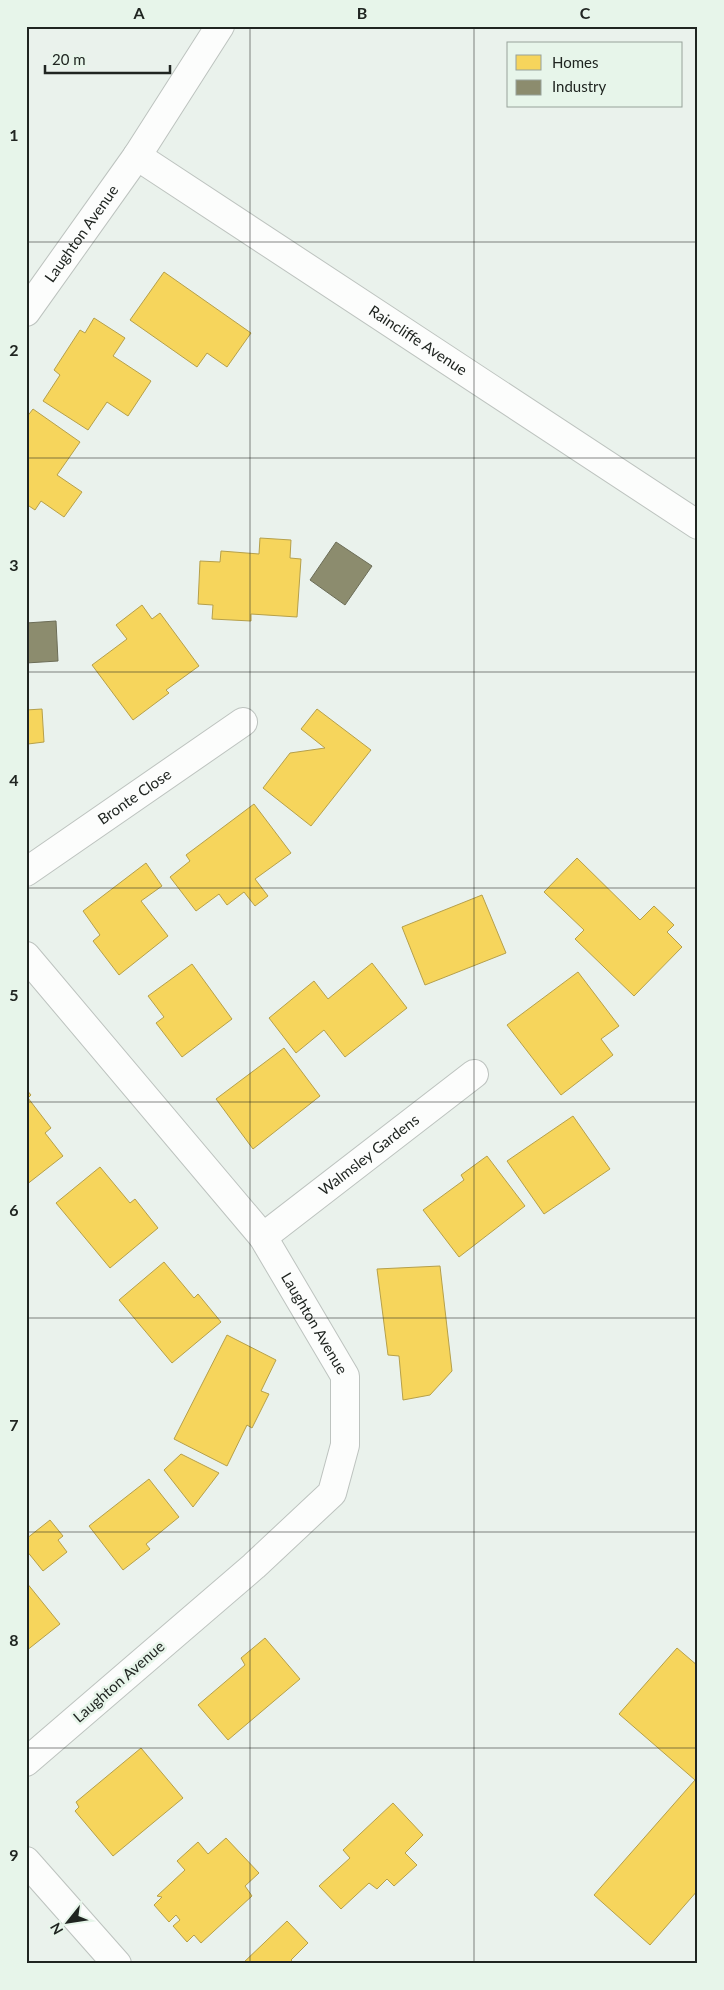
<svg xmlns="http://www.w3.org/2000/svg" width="724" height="1990" font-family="Lato,sans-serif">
  <rect width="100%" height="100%" fill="#eaf2ec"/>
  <!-- homes -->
  <g fill="#f6d55c" stroke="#b6a04a">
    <path d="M164,272L251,333L227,367L207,353L197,367L130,320Z"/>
    <path d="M94,318L125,338L113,356L151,381L128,416L107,402L88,430L43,401L60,375L54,370L80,330L85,333Z"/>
    <path d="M33,409L80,442L57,475L82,492L64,517L41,501L35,510L26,504V418Z"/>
    <path d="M260,538L291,540L290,558L301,559L297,617L251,614V621L212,619L213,605L198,604L200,561L220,562L221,551L259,554Z"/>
    <path d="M142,605L152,619L160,613L199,666L166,690L169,693L133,720L92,665L127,639L116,625Z"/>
    <path d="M42,709L44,742L28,744L26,750V710Z"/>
    <path d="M317,709L371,750L311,826L263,788L290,753L325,748L301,729Z"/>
    <path d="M254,804L291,853L255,879L268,896L255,906L244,892L227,905L219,894L196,911L170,877L190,861L186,855Z"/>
    <path d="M577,858L640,920L654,906L674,925L667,932L682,947L634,996L575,939L584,930L544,892Z"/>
    <path d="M146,863L162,886L141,901L168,936L119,975L93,941L100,935L83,911Z"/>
    <path d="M482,895L506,953L425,985L402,927Z"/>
    <path d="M372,963L407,1008L345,1057L324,1030L296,1053L269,1018L314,981L328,999Z"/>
    <path d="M192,964L232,1019L182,1057L156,1023L164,1017L148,996Z"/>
    <path d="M578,972L619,1026L601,1039L613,1055L561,1095L507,1025Z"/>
    <path d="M284,1048L320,1096L253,1149L216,1099Z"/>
    <path d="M26,1089L31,1095L28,1098L51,1128L45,1133L63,1156L26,1185Z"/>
    <path d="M573,1116L610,1169L544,1214L507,1161Z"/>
    <path d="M487,1156L525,1206L459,1257L423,1210L464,1180L461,1175Z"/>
    <path d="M100,1167L130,1203L135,1199L158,1228L110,1268L56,1203Z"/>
    <path d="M164,1262L194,1298L198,1294L221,1322L172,1363L119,1300Z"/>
    <path d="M440,1266L452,1371L430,1395L403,1400L399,1356L388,1355L377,1269Z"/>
    <path d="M227,1335L276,1360L261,1391L269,1394L252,1428L247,1425L227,1466L174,1439Z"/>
    <path d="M181,1454L219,1473L193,1507L164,1470Z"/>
    <path d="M149,1479L179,1517L146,1544L150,1549L123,1570L89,1526Z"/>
    <path d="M50,1520L63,1536L58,1540L67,1552L43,1571L26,1550V1539Z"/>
    <path d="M26,1582L60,1624L26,1651Z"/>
    <path d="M265,1638L300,1679L228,1740L198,1705L245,1665L241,1658Z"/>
    <path d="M677,1648L698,1666V1890L650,1945L594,1895L695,1780L619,1714Z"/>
    <path d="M141,1748L183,1798L113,1856L75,1811L79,1807L76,1802Z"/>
    <path d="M393,1803L423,1835L405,1853L417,1865L394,1886L387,1879L377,1889L369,1883L341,1909L319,1886L350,1858L343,1850Z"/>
    <path d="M226,1838L259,1873L245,1886L252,1896L201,1943L194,1935L187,1942L173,1926L180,1920L176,1915L169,1922L154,1905L162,1897L157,1896L185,1870L177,1861L198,1842L208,1854Z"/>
    <path d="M287,1921L308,1943L291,1960L295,1964H242Z"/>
  </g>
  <!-- industry -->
  <g fill="#8c8c6e" stroke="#6c6d57">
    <path d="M336,542L372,566L345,605L310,580Z"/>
    <path d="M56,621L58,661L26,663V623Z"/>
  </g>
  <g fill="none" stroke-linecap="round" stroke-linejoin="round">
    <!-- street casing -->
    <g stroke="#bdc3bf" stroke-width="30">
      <g id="street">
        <path id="s1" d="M137,156L698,525"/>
        <path id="s2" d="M26,312L137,156L220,26"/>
        <path id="s3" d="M26,872L243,722"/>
        <path id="s4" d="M26,956L263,1237L345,1376V1445L332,1493L254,1566L26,1762"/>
        <path id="s5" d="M263,1237L474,1074"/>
        <path d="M26,1861L117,1964"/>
      </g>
    </g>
    <!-- street -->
    <use href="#street" stroke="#fcfdfc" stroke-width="28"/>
  </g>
  <!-- grid -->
  <path fill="none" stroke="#202521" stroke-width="1" stroke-opacity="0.55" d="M250,26V1964M474,26V1964M26,242H698M26,458H698M26,672H698M26,888H698M26,1102H698M26,1318H698M26,1532H698M26,1748H698"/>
  <g text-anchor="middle" stroke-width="5" stroke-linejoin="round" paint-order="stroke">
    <!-- street labels -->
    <g font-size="15" fill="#202521" stroke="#e7f5ea">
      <text dy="5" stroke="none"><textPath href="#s2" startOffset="96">Laughton Avenue</textPath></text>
      <text dy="5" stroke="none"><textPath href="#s1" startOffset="336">Raincliffe Avenue</textPath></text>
      <text dy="5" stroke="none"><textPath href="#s3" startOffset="132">Bronte Close</textPath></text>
      <text dy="5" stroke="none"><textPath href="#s5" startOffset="134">Walmsley Gardens</textPath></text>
      <text dy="5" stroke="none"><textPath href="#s4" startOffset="468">Laughton Avenue</textPath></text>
      <text transform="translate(119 1682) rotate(-41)" y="5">Laughton Avenue</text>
    </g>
  </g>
  <!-- border -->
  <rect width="724" height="1990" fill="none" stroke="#e7f5ea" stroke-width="55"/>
  <!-- legend -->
  <rect x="507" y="42" width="175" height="65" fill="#e7f5ea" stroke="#97a29a"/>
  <rect x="516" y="55" width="25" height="15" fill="#f6d55c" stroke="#97a29a"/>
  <text x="552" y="68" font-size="15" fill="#202521">Homes</text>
  <rect x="516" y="80" width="25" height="15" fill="#8c8c6e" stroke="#97a29a"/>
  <text x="552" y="92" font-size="15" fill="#202521">Industry</text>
  <!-- north arrow -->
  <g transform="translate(68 1922) rotate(240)" stroke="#e7f5ea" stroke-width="4" paint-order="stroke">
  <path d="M0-4L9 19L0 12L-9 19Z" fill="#202521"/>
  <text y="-8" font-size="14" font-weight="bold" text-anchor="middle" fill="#202521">N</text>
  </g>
  <!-- scale -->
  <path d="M45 65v8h125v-8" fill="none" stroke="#202521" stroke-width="2.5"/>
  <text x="52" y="65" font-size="15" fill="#202521" stroke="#e7f5ea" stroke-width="4" paint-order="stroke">20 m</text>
  <rect x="28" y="28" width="668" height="1934" fill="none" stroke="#202521" stroke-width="2"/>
  <g font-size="16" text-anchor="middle" font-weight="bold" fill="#202521">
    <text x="139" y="19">A</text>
    <text x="362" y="19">B</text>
    <text x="585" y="19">C</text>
    <text x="14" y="141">1</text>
    <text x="14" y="356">2</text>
    <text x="14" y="571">3</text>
    <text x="14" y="786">4</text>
    <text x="14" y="1001">5</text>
    <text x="14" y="1216">6</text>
    <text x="14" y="1431">7</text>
    <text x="14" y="1646">8</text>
    <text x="14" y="1861">9</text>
  </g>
</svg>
